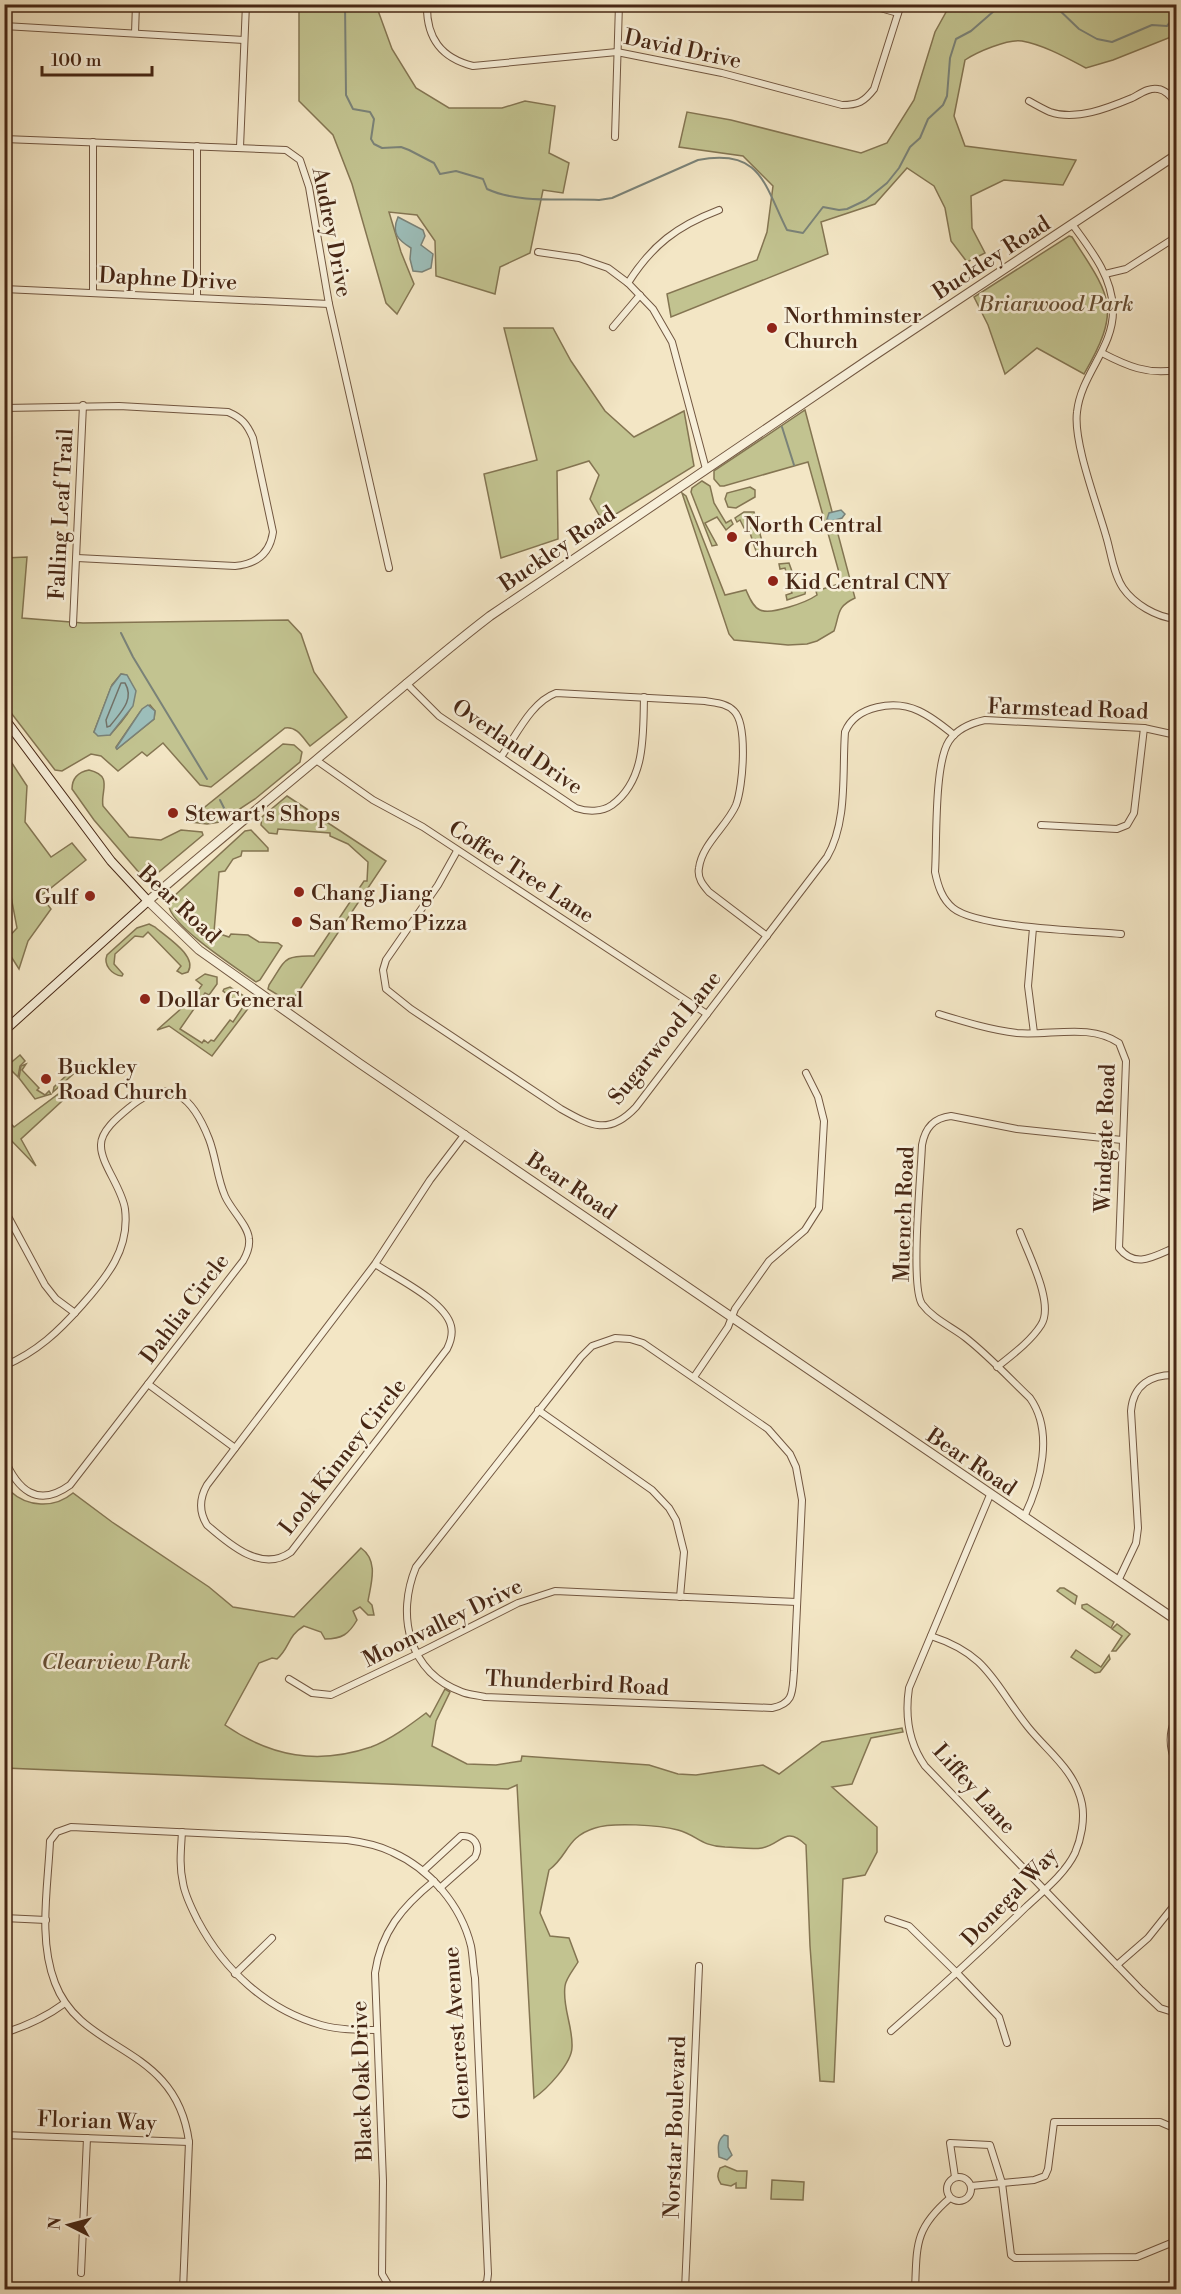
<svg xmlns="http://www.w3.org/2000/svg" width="1181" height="2294" font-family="'Libre Bodoni',serif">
  <rect width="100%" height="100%" fill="#f3e6c5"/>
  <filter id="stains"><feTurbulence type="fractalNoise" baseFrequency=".00333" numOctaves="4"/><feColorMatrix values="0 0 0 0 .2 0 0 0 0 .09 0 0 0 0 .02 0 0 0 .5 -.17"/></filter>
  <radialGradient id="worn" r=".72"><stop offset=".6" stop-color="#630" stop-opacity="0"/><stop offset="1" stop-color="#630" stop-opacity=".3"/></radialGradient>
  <!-- green -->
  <g fill="#c2c390" stroke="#847552" stroke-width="1.5" fill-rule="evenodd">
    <path d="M299,5H376L392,49L416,88L449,108H502L525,101L555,106L549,153L569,163L563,193L543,190L530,253L500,267L495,294L436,276L435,241L417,215L389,212L401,252L414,284L397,314L386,303L352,184L333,135L299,101Z"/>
    <path d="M950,5H1176V35L1113,60L1086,68C1067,58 1044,45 1022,41C1007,39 977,52 965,60L954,116L965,146L1076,160L1063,185L1004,180L971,196L972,228L985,253L967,262L951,241L945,208L934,186L907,168L875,204L821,222L828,254L671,317L667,294L757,260L767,232L773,186L743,156L679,147L687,112L731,120L861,153L887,143L914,100L935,32Z"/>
    <path d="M1069,236L1072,237C1111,297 1122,308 1084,374L1037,348L1005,374L988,325L974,297Z"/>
    <path d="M504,328H553L571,361L605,411L634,437L684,411L694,466L603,522L590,499L599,475L589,461L557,471L558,539L501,558L484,474L537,460Z"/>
    <path d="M805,410L855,598C836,607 840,614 834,631L817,641L807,644L788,645L734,640L729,634L682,493L686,496L725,595L746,590C749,597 753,607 760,610C772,615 807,602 817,595L816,591L842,583L808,462L724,486H720L714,479V471Z"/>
    <path d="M702,481L710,486L714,503L726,523L731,520L733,524L726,530L717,517L705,523L717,545L712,546L691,492L692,488Z"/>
    <path d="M750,487L755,490V497L736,508L728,507L725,499L727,493Z"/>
    <path d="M744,512H754L765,552L757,554L748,527L744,528L740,520L737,522L735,518Z"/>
    <path d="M27,557L22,618L83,623L288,620L301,634L314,672L347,717L310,746C303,738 297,726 285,728L211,787L200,785L163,743L147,756L142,752L118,771L101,756L91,754L62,771L55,770L5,705L4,558ZM121,674L126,675C145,700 127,715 110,735L94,732L112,685ZM150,705L155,711L154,719L117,749L116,747L140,712Z"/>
    <path d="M789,563L798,588H806L805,594L787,600L786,595L792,593L785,568L780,569L779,564Z"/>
    <path d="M283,744L294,745L302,752L300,762L255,799L220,822L207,824L191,822L190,819Z"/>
    <path d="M4,751L27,786L25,822L51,857L72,843L86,860L41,896L51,909L28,941L19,969L5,947V941L17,928L5,865Z"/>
    <path d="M89,770C114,776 100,791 103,806L129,837L161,840L181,830L202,832L203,835L154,876H142L94,820L72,789C72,778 79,772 89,770Z"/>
    <path d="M287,796L386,861L291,1003L268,989L269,985C286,960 282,955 314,956L364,881H367L368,862L348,844L330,836V833L278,829L277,834L269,833L261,825L262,817Z"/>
    <path d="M251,830L268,848V851H242L241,856L233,859L225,871L219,872L214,932L229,937L231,934L248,935L259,942L278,943L282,946L260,980L256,982C238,969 171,926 169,906L172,898L245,831Z"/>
    <path d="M149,924L155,927C166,937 198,956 188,972L182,974L177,971L181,966L148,932L143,937L135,936L115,954L114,964L123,974L122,976C112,975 103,965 107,955L137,928Z"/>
    <path d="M205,974L217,977V984L209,995L205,993L180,1029L202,1043L204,1040L208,1043L211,1040L214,1041L230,1020L233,1022L243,1007L223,991L224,989L230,987L253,1002L212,1056L169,1026L157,1030L192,999L202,985L196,980Z"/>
    <path d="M20,1055L25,1061L20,1066L18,1077L7,1066Z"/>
    <path d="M82,1061L79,1069L53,1092L54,1087Z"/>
    <path d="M26,1064L22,1070L39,1088L37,1090L45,1095L49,1091L51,1094L35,1099L19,1078L21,1066Z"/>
    <path d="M69,1086L74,1090L21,1139L36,1166L5,1134V1117L14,1127Z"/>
    <path d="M10,1491C27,1507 54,1509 73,1493L112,1522L209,1587L233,1607L294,1617L361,1548C379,1561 371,1583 368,1601L372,1605L374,1615H368L360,1607L353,1611L357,1620C349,1634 342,1639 325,1639L321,1632L304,1626C287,1636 290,1648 277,1659L272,1658L259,1663L225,1725C271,1757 318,1765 371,1747C390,1740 410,1725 426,1713L430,1717L445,1689L450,1692L436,1721L432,1746L467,1764L496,1765L521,1761L522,1756L649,1765L678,1774L696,1775L763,1765L779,1774L822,1742L902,1728L903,1732L871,1738L852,1784L832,1787L877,1827V1852L865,1875L843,1879L834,2082L820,2081L810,1946L806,1845C785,1825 782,1844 762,1848C751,1850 736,1847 725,1847C700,1846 697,1835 678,1830C659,1825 612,1822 595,1828C566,1837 569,1855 549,1870L540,1913L550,1936L569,1938L578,1962C574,1969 566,1978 565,1986C562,2007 573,2026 572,2047C572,2063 547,2089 534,2098L517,1785L508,1789L5,1768L4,1493Z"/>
    <path d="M1060,1588H1064L1077,1596L1075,1604L1057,1591Z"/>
    <path d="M1087,1604L1114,1622L1111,1628L1082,1608V1605Z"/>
    <path d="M1117,1624L1130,1634L1116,1651H1112L1122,1636L1112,1629Z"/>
    <path d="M1076,1650L1101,1667L1109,1655L1110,1659L1100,1672L1095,1673L1071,1657Z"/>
    <path d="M725,2166L737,2171H747L746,2188H736V2183L731,2186L721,2184C717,2178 717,2175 720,2168Z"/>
    <path d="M772,2180L804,2182L803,2200L771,2199Z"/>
  </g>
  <!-- water -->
  <g fill="#9cbeba" stroke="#7a8278" stroke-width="1.5">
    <path d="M398,217L423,230L425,236L421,245L433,254L431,268L422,272L413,271L410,259L411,248C398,240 391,233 398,217Z"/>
    <path d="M841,510L845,514L842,518L832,521L827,519L829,513Z"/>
    <path d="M121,674L127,675L136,691L133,706L110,735L98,736L94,732L111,687Z"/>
    <path d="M148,705L155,711L154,719L117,749L116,748L142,709Z"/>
    <path d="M724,2135L728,2136V2147L732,2155L727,2160L719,2157C718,2148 717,2141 724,2135Z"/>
  </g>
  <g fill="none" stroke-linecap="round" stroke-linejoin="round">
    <!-- shore -->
    <path stroke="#727268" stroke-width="1.5" d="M121,683H125C135,700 120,713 110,726L107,727L106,720Z"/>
    <!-- stream -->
    <g stroke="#7a8278" stroke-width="2">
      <path d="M345,4L346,95L353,109L370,112L374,119L371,139L374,144L382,148L401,147L409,150L434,163L440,174L456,171L483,179L487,189C520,204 563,198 599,200L612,198L698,160C761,148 764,184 787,230L803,233L823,207L839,210L847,209L866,200L887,183L899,168L910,147L920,138L928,119L943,105L947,96L950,58L956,39L971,31L1002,4"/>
      <path d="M1053,4L1079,29L1097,39L1112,42L1152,25L1167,26L1176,15"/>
      <path d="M782,427L794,465"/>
      <path d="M121,633L133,657L207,779"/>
      <path d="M220,800L226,812"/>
    </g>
    <!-- minor casing -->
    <g stroke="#725741" stroke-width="8">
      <g id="minor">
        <path d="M427,4C426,38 441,58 473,66L617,52L722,73L842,105C858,105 864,102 874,89L901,4"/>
        <path d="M866,4L898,13"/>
        <path d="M4,26L244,40"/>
        <path d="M135,33L136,4"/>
        <path d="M1029,101C1036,105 1043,109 1050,112C1076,121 1108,108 1132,98C1140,94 1149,87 1158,89C1166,90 1171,97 1176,103"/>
        <path d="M615,137L619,4"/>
        <path d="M4,139L286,150L300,160L309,187L329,304L389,568"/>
        <path d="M93,142V293"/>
        <path d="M197,146V298"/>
        <path d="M240,147L246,4"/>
        <path d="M1072,224C1091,250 1112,276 1113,309C1114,348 1081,374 1077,412C1073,442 1097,504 1106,536C1111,552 1113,573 1123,588C1134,604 1156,617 1176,619"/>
        <path d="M538,252L579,258L608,268L628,283L653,309L672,342L706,469"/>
        <path d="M1105,274L1126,269L1176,237"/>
        <path d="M628,283C652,245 677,226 719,210"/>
        <path d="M4,289L329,304"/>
        <path d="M613,327L640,295"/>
        <path d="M1102,353C1127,366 1148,375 1176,370"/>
        <path d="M4,408L119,406L228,412C242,418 247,424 253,438L273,532C270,553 257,564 235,566L77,558"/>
        <path d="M73,624L83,405"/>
        <path d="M406,683L439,716L576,808C588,812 602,812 612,805C646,780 643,735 644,697"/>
        <path d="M501,757C516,736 531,702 556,693L705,701C716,703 726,703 734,711C748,725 743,787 736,805C727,826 702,844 699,868C697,878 703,885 709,892L767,936"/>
        <path d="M316,760L373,800L423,827L707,1014"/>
        <path d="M1041,825L1117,829L1127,825L1134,813L1144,728"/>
        <path d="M457,851L438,885L386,960L383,970L386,989L411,1009L561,1109C591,1126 609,1136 636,1107L827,857C848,821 842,772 845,732C856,705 895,700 919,711C932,717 943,726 954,735"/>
        <path d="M1033,928L1028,986L1034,1033"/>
        <path d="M1121,934C1087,931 977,928 953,908C942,899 938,886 935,872C937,842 934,764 949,741C957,729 971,723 985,720L1144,728L1176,735"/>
        <path d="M939,1014C965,1022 991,1030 1017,1033C1050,1036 1090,1023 1119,1043L1126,1061L1119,1248C1136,1270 1156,1255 1176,1247"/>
        <path d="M4,1209L45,1285L56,1299L75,1313"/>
        <path d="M375,1264C396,1278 445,1301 451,1326C453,1334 451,1341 447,1349L291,1552C262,1573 230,1545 207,1525C199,1512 199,1499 207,1485L375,1264L430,1180L465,1134"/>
        <path d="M615,1338L630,1339L643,1343L768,1429L790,1454L796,1467L802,1500L794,1671C792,1691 795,1703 772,1708L485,1697C477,1695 469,1695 462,1692C408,1672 396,1615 416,1567L581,1357L592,1346Z"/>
        <path d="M4,1366C37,1352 59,1331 82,1305C107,1277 130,1249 125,1209C122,1188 101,1164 101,1146C100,1131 119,1116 130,1107C170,1074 193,1098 209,1139C216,1157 217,1178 225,1196C231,1210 248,1225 249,1239C250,1247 247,1254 243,1261L70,1485C37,1509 17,1489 4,1458"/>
        <path d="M997,1367C1012,1355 1031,1341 1041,1325C1055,1304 1028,1254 1020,1232"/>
        <path d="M694,1377L728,1327L735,1309L769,1261L805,1230L819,1208L824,1121L818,1097L806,1073"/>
        <path d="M148,1384L235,1448"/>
        <path d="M538,1410L652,1490L669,1508L676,1520L684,1552L680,1597"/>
        <path d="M990,1495L909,1688C905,1715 908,1742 925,1766L1141,1990L1160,2008L1176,2013"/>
        <path d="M1024,1517C1041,1482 1054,1432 1030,1398C1009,1378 989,1356 966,1338C952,1327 933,1319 922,1304C910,1286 921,1173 922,1145C925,1128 933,1118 951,1116L1017,1129L1122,1140"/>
        <path d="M1118,1581L1136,1543L1138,1528L1131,1411C1133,1385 1151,1374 1176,1375"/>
        <path d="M289,1679L312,1693L331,1695L417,1654L518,1603L555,1591L797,1602"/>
        <path d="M1176,1717C1169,1732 1169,1748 1176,1763"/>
        <path d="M182,1832C181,1849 179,1866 183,1883C185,1896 192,1909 198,1921C224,1970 267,2010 321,2025C339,2030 358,2030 376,2030"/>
        <path d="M423,1871L461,1836C474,1835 481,1845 475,1857L440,1888"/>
        <path d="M4,1918L46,1920"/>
        <path d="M888,1919L909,1926L958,1974L999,2017L1007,2043"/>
        <path d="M1117,1965L1148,1938L1176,1903"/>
        <path d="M235,1974L272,1938"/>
        <path d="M891,2031C937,1991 982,1950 1026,1907C1042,1892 1065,1874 1075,1853C1081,1839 1085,1820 1082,1804C1075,1770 1048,1752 1028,1727C993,1683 989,1655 931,1636"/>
        <path d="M4,2033C27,2026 46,2017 65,2003"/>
        <path d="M4,2135L189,2142"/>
        <circle cx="959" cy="2189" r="12"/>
        <path d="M955,2177L950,2143L990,2145L1002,2183L1011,2255L1015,2258L1137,2257L1176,2241"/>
        <path d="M971,2186L1034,2180L1045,2176L1048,2169L1054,2122H1160L1174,2128L1176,2137"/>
        <path d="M81,2273L87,2138"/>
        <path d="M183,2290L189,2142C176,2043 82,2055 55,1983C38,1939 48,1887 50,1841L57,1832L71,1827L347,1840C362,1842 378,1845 392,1852C430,1869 461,1905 471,1946C473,1956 473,1968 475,1978L488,2274L487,2282L478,2290"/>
        <path d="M400,2290L389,2286L382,2274L383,2181L375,1973C381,1932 402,1907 434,1881"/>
        <path d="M685,2290L699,1966"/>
        <path d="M915,2290C917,2245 914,2229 950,2198"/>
      </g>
    </g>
    <!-- tertiary casing -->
    <g stroke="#725741" stroke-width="10">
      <path id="tertiary" d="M1176,155L869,359L490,616C430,662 374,712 316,760C260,807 203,853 148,901L199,950L359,1063L1176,1620"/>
    </g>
    <!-- secondary casing -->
    <g stroke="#472715" stroke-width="10">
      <path id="secondary" d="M4,718L111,861L148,901L4,1031"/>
    </g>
    <!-- minor -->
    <use href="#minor" stroke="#f7efd9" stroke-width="6"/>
    <!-- tertiary -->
    <use href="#tertiary" stroke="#f7efd9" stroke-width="8"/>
    <!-- secondary -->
    <use href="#secondary" stroke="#f7efd9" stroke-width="8"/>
  </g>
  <!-- markers -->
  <g fill="#8f2418" stroke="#f7efd9" stroke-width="2">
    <circle cx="772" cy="328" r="6"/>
    <circle cx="732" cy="537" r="6"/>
    <circle cx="773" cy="581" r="6"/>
    <circle cx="173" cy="813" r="6"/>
    <circle cx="299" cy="892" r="6"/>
    <circle cx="90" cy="896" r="6"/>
    <circle cx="297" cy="922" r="6"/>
    <circle cx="145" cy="999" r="6"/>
    <circle cx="46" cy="1079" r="6"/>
  </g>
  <g text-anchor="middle" stroke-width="5" stroke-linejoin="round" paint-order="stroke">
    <!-- street labels -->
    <g font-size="22" fill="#472715" stroke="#f7efd9">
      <text transform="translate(683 48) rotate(12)" y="8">David Drive</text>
      <text transform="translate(333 232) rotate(79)" y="8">Audrey Drive</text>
      <text transform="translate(991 257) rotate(-33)" y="8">Buckley Road</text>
      <text transform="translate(168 278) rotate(3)" y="8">Daphne Drive</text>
      <text transform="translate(60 514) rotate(-87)" y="8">Falling Leaf Trail</text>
      <text transform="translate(557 548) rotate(-34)" y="8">Buckley Road</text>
      <text transform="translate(1068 708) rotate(2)" y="8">Farmstead Road</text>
      <text transform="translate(518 746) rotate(34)" y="8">Overland Drive</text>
      <text transform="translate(522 871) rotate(33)" y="8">Coffee Tree Lane</text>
      <text transform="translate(180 904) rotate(43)" y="8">Bear Road</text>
      <text transform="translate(664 1037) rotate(-51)" y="8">Sugarwood Lane</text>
      <text transform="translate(1104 1138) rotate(-88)" y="8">Windgate Road</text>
      <text transform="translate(572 1185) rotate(34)" y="8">Bear Road</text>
      <text transform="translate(903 1214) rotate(-88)" y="8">Muench Road</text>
      <text transform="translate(184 1308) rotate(-53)" y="8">Dahlia Circle</text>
      <text transform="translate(342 1456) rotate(-52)" y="8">Look Kinney Circle</text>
      <text transform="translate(972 1461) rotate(34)" y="8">Bear Road</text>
      <text transform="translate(442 1622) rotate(-26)" y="8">Moonvalley Drive</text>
      <text transform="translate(577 1682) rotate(3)" y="8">Thunderbird Road</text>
      <text transform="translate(975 1788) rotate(48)" y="8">Liffey Lane</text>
      <text transform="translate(1009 1896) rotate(-46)" y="8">Donegal Way</text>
      <text transform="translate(456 2033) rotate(-94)" y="8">Glencrest Avenue</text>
      <text transform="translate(361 2081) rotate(-92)" y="8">Black Oak Drive</text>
      <text transform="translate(97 2120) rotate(2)" y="8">Florian Way</text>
      <text transform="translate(674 2127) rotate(-88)" y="8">Norstar Boulevard</text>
    </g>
    <!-- park labels -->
    <g font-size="22" font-style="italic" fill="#664e34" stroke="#f7efd9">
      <text x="1056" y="311">Briarwood Park</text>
      <text x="116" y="1669">Clearview Park</text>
    </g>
    <!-- poi labels -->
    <g font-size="22" fill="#472715" stroke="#f7efd9" text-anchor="start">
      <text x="784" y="323">Northminster<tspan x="784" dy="25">Church</tspan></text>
      <text x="744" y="532">North Central<tspan x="744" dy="25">Church</tspan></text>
      <text x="785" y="589">Kid Central CNY</text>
      <text x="185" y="821">Stewart's Shops</text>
      <text x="311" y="900">Chang Jiang</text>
      <text x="78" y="904" text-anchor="end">Gulf</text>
      <text x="309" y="930">San Remo Pizza</text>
      <text x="157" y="1007">Dollar General</text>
      <text x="58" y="1074">Buckley<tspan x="58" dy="25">Road Church</tspan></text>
    </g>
  </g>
  <!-- margin -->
  <rect width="1181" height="2294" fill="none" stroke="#f3e6c5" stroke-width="24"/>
  <rect x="6" y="6" width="1169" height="2282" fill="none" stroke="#472715" stroke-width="3"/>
  <rect x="12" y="12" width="1157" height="2270" fill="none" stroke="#472715" stroke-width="1.5"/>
  <!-- north arrow -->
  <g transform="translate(69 2225) rotate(276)" stroke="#f7efd9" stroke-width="4.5" paint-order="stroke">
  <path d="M0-4.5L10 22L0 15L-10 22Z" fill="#472715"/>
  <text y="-9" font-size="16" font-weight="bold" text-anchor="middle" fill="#472715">N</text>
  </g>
  <!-- scale -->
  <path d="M42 66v9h110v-9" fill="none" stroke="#472715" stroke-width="3"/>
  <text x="51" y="66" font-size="18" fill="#472715" stroke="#f7efd9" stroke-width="4.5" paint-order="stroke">100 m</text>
  <rect width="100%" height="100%" filter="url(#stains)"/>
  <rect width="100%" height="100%" fill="url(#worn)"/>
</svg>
